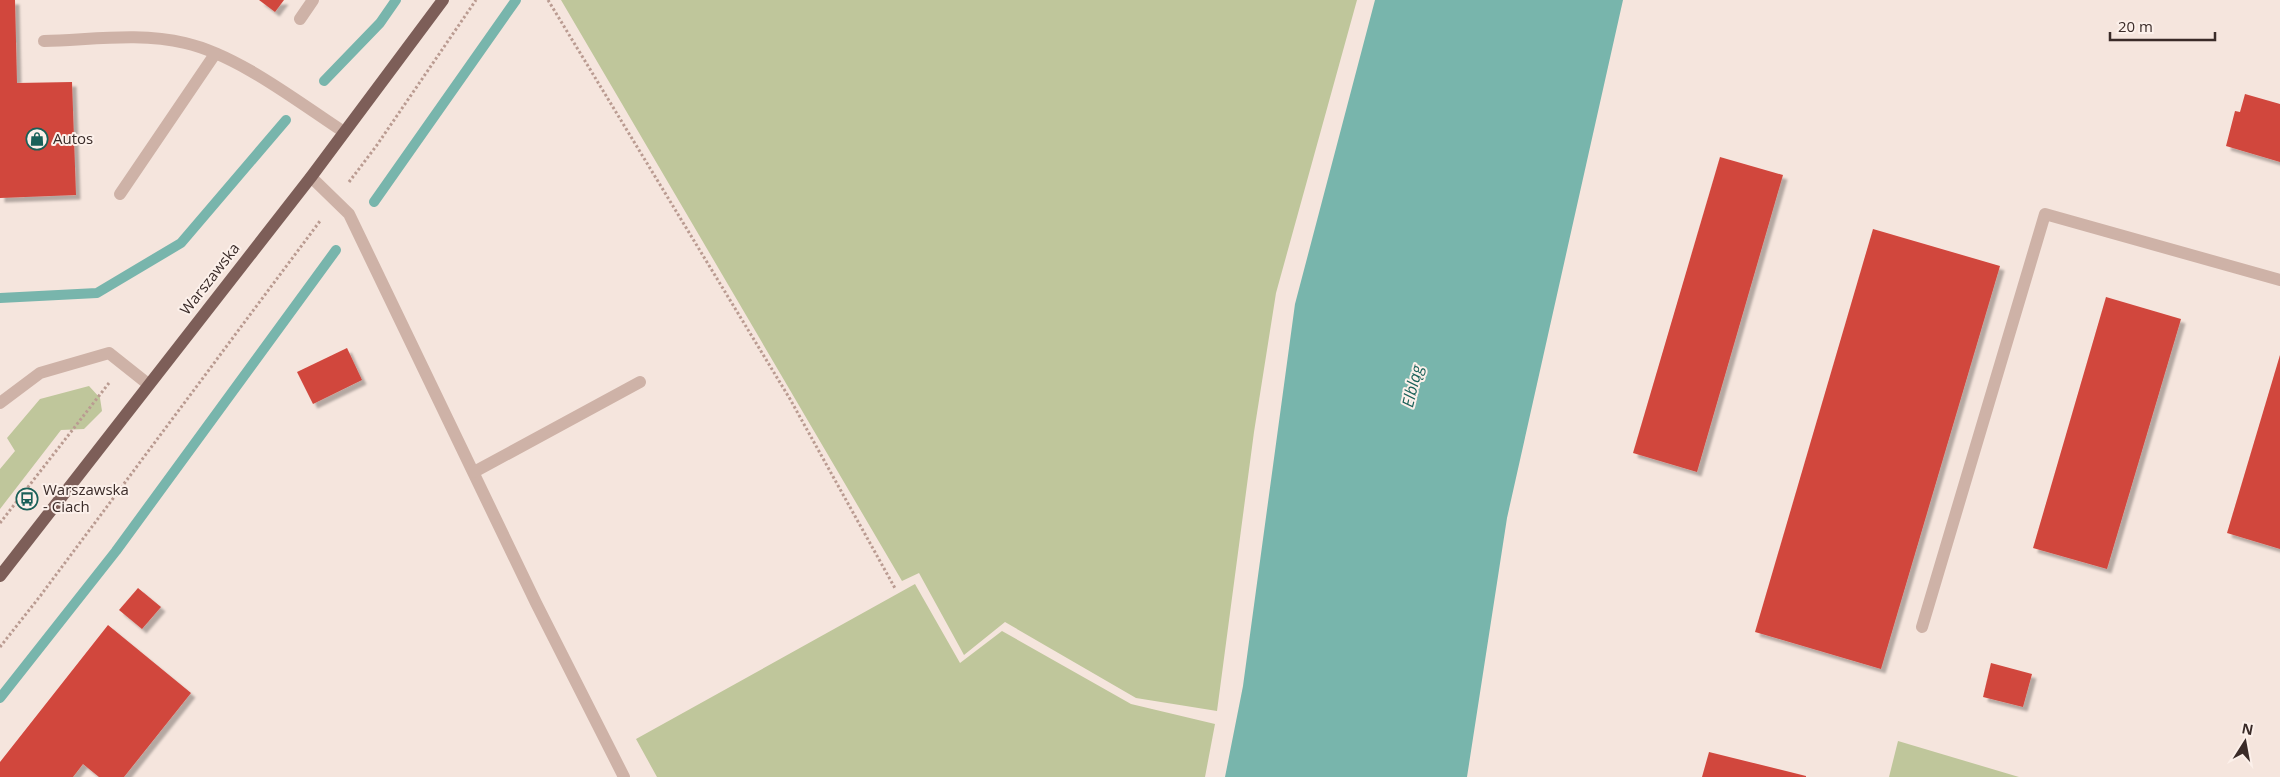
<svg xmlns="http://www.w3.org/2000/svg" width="2280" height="777" font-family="'Open Sans',sans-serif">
  <defs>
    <filter id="shadow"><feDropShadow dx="4.5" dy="4.5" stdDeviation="1" flood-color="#0004"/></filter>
  </defs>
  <rect width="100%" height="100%" fill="#f5e5dd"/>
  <!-- green -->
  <g fill="#bfc69b">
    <path d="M561,0H1357L1276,293L1254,432L1217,711L1136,698L1005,622L964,655L919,573L902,581Z"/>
    <path d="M89,386L100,398L102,411L84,429L61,430L0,509V469L15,451L7,438L40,399Z"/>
    <path d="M915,584L960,663L1002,631L1131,704L1215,724L1205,777H657L636,739Z"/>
    <path d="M1898,741L2019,777H1889Z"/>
  </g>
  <!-- water -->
  <path fill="#78b5ac" d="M1375,0H1623L1507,518L1467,777H1225L1243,686L1295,304Z"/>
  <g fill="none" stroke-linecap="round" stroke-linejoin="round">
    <!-- stream -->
    <g stroke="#78b5ac" stroke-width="10">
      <path d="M324,81L380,23L396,0"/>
      <path d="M374,202L516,0"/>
      <path d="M0,298L97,293L181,243L286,120"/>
      <path d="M0,698L116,551L336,250"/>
    </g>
  </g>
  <!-- building -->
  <g fill="#d1473e" filter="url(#shadow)">
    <path d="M0,0H15L17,83L72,82L76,195L0,198Z"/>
    <path d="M259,0H284L275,12Z"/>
    <path d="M2245,94L2280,104V162L2226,146L2235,111L2240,112Z"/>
    <path d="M1720,157L1783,175L1697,472L1633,453Z"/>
    <path d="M1873,229L2000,266L1881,669L1755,632Z"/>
    <path d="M2106,297L2181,319L2107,569L2033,548Z"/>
    <path d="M347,348L362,380L313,404L297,372Z"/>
    <path d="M2280,355V549L2227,533Z"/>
    <path d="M138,588L161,607L142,629L119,610Z"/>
    <path d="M108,625L191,693L124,777H99L83,764L73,777H0V762Z"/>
    <path d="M1991,663L2032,674L2023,707L1983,697Z"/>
    <path d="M1709,752L1806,776V777H1702Z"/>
  </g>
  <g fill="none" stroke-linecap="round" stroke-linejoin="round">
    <!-- path -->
    <g stroke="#ba9b91" stroke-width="3" stroke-dasharray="2.5 2.5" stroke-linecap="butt">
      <path d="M548,0L790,399L896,590"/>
      <path d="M349,182L377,145L476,0"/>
      <path d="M0,523L109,383"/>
      <path d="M0,647L41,595L320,221"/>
    </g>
    <!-- minor -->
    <g stroke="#ceb2a7" stroke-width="12">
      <path d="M300,19L313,0"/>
      <path d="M44,41C90,40 140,32 185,43C238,55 298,102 344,132"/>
      <path d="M311,177L349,214L536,603L624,777"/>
      <path d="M120,194L215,54"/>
      <path d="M0,403L40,373L109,353L148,384"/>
      <path d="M474,472L640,382"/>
      <path d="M1922,627L2045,214L2280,280"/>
    </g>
    <!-- major -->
    <path stroke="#7d5e58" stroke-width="12" d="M0,576L311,177L443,0"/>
  </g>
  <!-- icons -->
  <defs>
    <g id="shop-ring" transform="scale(1.125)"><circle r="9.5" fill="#fcf0ea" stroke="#196058" stroke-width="1.5"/><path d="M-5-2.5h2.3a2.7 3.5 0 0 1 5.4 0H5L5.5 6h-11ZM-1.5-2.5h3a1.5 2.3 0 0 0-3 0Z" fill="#196058"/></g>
    <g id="bus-ring" transform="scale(1.125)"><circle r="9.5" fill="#fcf0ea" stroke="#196058" stroke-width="1.5"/><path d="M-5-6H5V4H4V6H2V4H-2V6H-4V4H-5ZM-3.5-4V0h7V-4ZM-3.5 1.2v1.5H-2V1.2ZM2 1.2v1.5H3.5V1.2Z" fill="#196058"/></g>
  </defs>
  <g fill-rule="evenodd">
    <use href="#shop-ring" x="37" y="139"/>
    <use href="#bus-ring" x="27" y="499"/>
  </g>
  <g text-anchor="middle" stroke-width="4" stroke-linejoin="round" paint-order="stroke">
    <!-- poi labels -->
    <g font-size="15" fill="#3a2b28" stroke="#fcf0ea" text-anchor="start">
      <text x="53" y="144">Autos</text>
      <text x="43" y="495">Warszawska<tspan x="43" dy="17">- Ciach</tspan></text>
    </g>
    <!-- street labels -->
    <g font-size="15" fill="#3a2b28" stroke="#fcf0ea">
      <text transform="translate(210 279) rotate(-52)" y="5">Warszawska</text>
    </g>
    <!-- water labels -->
    <g font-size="16" font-style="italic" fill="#196058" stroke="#fcf0ea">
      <text transform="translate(1412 386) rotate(-76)" y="6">Elbląg</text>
    </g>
  </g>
  <!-- north arrow -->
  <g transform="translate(2245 742) rotate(11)" stroke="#fcf0ea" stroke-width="4" paint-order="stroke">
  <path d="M0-4L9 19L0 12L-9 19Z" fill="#3a2b28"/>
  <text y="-8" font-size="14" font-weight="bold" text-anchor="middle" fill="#3a2b28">N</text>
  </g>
  <!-- scale -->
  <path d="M2110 32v8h105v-8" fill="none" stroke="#3a2b28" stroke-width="2.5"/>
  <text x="2118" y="32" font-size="15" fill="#3a2b28" stroke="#fcf0ea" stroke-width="4" paint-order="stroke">20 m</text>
</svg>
